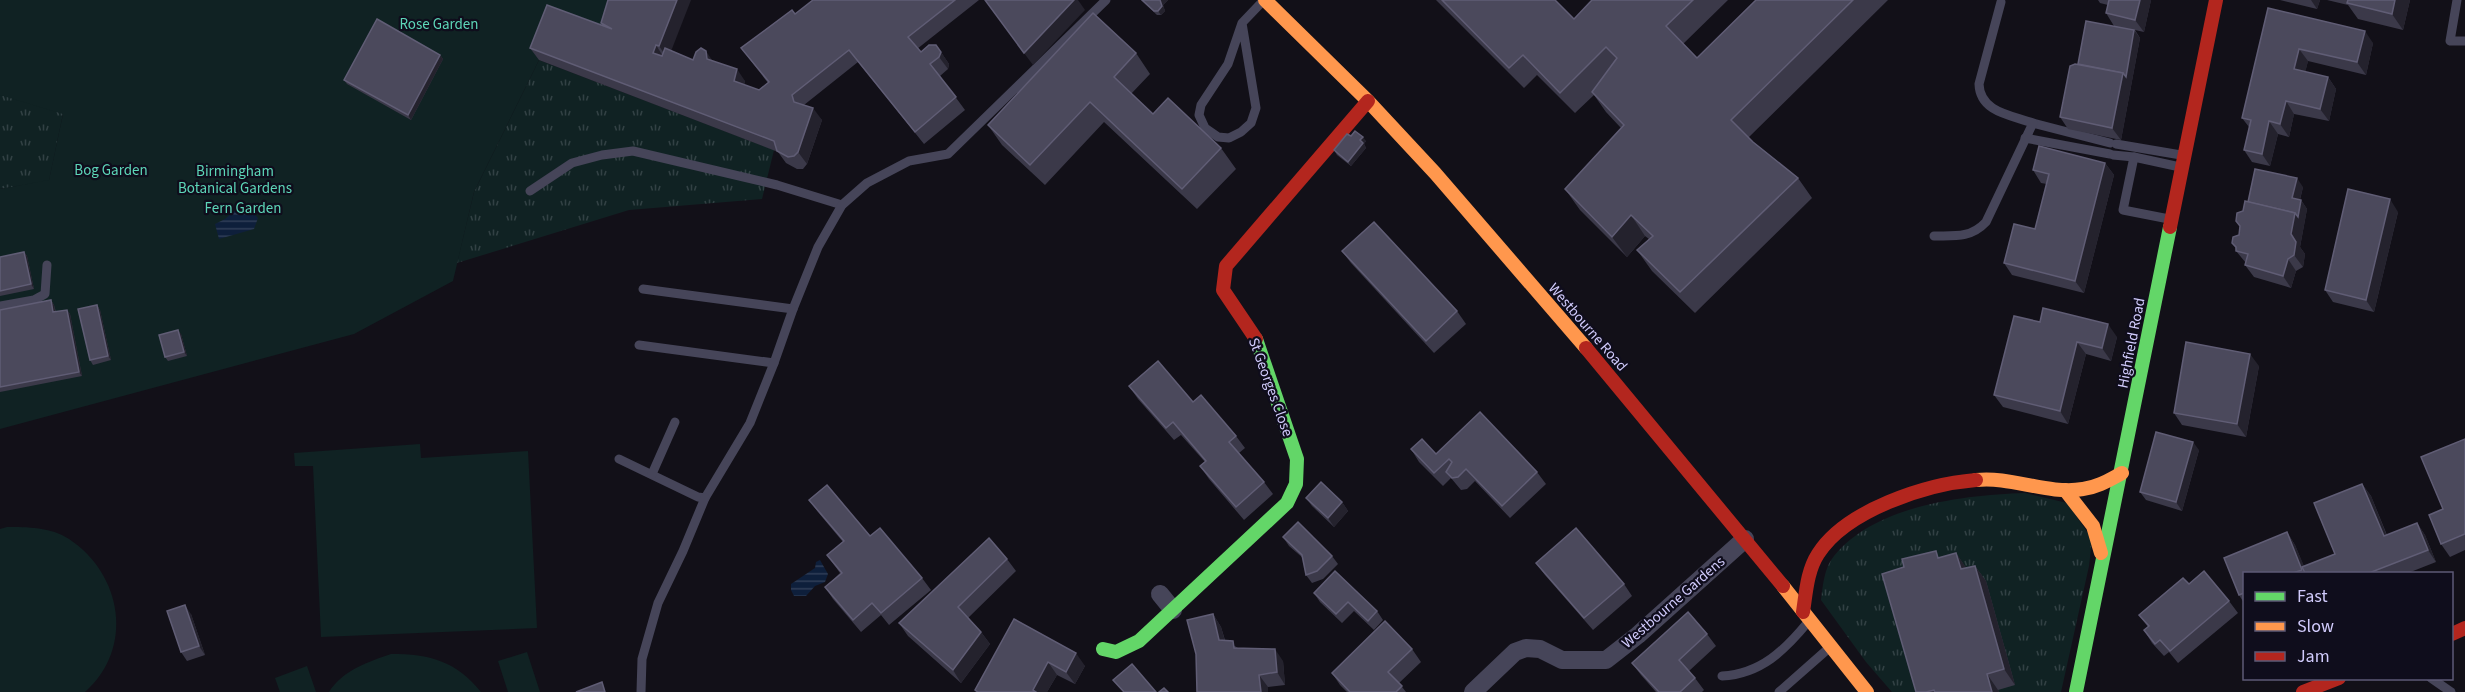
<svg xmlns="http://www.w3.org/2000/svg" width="2465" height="692" font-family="'Source Sans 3',sans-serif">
  <defs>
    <pattern id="grass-tufts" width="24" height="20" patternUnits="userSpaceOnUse" patternTransform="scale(1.5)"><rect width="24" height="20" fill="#102223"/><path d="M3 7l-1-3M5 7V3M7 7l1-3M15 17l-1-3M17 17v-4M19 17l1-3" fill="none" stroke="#324144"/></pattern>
    <pattern id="water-rules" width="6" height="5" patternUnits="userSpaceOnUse" patternTransform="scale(1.5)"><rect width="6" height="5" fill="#0e1f3b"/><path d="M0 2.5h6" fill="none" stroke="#303e58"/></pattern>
  </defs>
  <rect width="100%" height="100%" fill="#121018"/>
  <!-- grass -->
  <g fill="url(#grass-tufts)">
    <path d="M0,0L63,114L49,181L0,189Z"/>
    <path d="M539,60L774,150L762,199L629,210L457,263L474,192Z"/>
    <path d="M2025,493L2067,503L2092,539L2089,566L2061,692H1892L1866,662L1821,600C1823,585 1824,568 1834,556C1875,505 1965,495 2025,493Z"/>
  </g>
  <!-- garden -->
  <g fill="#102223">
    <path d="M0,0H621L609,36L555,18L539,60L474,192L453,281L354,334L0,429V189L49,180L63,114L0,95Z"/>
    <path d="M420,444L421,458L528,451L537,628L321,637L313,466H295L294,453Z"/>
    <path d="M7,527C27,527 51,527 69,539C122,574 135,648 85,692H0V529Z"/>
    <path d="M527,652L540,692H508L498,661Z"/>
    <path d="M391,654C430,654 456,661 481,692H329C343,670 368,662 391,654Z"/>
    <path d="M307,666L316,692H280L275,678Z"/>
  </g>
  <!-- water -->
  <g fill="url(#water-rules)">
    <path d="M239,207L250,210L258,218L254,229L219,239L215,224L225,219Z"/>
    <path d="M820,560L828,574L825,582L815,586L806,596H794L791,590V584L815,568L816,562Z"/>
  </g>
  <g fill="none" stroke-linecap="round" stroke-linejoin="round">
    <!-- lane -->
    <g stroke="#464559" stroke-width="9">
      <path d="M2457,0L2450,41H2465"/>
      <path d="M1242,23L1256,108L1251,123L1241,132L1229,138L1218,137L1205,128L1199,115L1201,105L1228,64L1242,23L1264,0"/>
      <path d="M2033,123L2110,143"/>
      <path d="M2025,138L2110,154"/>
      <path d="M2116,144L2181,155"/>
      <path d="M2113,155L2134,157"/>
      <path d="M530,191L572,163L602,155L633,151L777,185L842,205"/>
      <path d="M2169,219L2123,210L2134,157L2180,167"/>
      <path d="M1934,236C1955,236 1971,238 1986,222L2033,123C2010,115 1980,112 1979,84L2001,2"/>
      <path d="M643,289L793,309L818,247L842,205L867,183L909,161L948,154L1106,0"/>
      <path d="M0,306L34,300L45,294L47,265"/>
      <path d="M639,345L774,363L793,309"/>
      <path d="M619,459L698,497L705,498L750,423L774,363"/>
      <path d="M652,474L675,422"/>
      <path d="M1722,676C1761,674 1785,650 1808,622"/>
      <path d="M2431,678L2451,692"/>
      <path d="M641,692L642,659L658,603L683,551L705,498"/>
      <path d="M1779,692L1829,648"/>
    </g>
    <!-- street -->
    <g stroke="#464559" stroke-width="18">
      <path d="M1160,594L1173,610"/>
      <path d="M1473,692L1515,652L1526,648L1540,649L1562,660H1606L1638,635L1745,539"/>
    </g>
    <!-- fast -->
    <g stroke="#63d668" stroke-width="14">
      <path d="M1103,649L1116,652L1139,641L1287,503L1296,484L1297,459L1256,339"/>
      <path d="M2076,692L2170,227"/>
    </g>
    <!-- slow -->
    <g stroke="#ff974d" stroke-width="14">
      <path d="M1265,0L1368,101L1435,173L1586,348"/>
      <path d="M1976,480C2012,476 2047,495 2083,489C2098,487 2109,480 2122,473"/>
      <path d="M2065,490L2093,526L2101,553"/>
      <path d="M1783,586L1867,692"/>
    </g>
    <!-- jam -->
    <g stroke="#b3261e" stroke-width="14">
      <path d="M2170,227L2216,0"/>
      <path d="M1256,339L1223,290L1226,266L1368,101"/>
      <path d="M1586,348L1783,586"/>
      <path d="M1803,612C1806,593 1807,571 1818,554C1846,510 1926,484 1976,480"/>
      <path d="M2452,634L2465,628"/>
      <path d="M2303,692L2339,678"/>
    </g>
  </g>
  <!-- wall -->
  <g fill="#3b3949">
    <path d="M813,0H979L917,49L921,52L936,45L949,64L948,69L940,76L965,110L924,144L858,62L804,105L822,120L807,164L803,169H797L786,163L778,152L539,60L530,48L602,25L601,23L693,60H712L745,81L744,85L759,90L768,83L741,48L795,14Z"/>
    <path d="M1141,0H1168L1163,5L1165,11L1161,15H1157Z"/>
    <path d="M1436,0H1555L1574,19L1592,0H1728L1683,44L1697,58L1756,0H1888L1748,138L1798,178L1812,198L1695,313L1652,271L1637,250L1649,239L1645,236L1627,257L1580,210L1565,189L1621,128L1606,112L1594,95L1575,113L1537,75L1524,88Z"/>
    <path d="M2098,0H2151L2144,32L2135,30L2140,38L2121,140L2068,129L2060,117L2078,64L2114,26L2106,13L2108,5L2100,3Z"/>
    <path d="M2280,0H2320L2317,9Z"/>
    <path d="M2327,0H2410L2403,30L2358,19L2348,5Z"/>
    <path d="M2268,8L2373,43L2366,75L2308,61L2305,72L2328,77L2336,89L2329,121L2294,114L2289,137L2278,134L2270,166L2252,162L2244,150L2249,127L2242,118Z"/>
    <path d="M1136,53L1150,74L1131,94L1153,114L1221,148L1236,169L1197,209L1104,122L1045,185L1002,145L988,125Z"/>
    <path d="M440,55L443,59L411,120L347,84L344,80Z"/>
    <path d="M1351,136L1366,141L1364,144L1366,148L1351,166L1337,155L1334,150Z"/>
    <path d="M2105,163L2114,175L2084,293L2012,275L2004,263L2035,229L2047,184L2041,183L2033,170Z"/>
    <path d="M2303,187L2300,200H2301L2307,209L2300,247L2305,254L2303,267L2296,271L2291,288L2254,277L2245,265L2246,263L2236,251V249L2232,243L2239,235L2243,211L2248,202Z"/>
    <path d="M2398,212L2374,312L2333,302L2325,290Z"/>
    <path d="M1342,251L1457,311L1466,324L1434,353L1351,263Z"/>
    <path d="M24,252L27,256L34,289L0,296V257Z"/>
    <path d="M51,300L54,305L56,312L67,310L70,314L82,376L0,392V310Z"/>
    <path d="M97,305L100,310L111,360L93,365L90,360Z"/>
    <path d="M2040,322L2117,337L2111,361L2086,354L2068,424L2003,407L1994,395Z"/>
    <path d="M181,334L187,356L168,361L165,357Z"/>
    <path d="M2259,366L2246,437L2182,425L2174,413Z"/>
    <path d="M1129,386L1193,402L1236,436L1245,448L1239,453L1264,482L1273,494L1244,520L1209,479L1200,466L1205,462L1181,435L1174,440L1138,399Z"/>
    <path d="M2465,439V550L2450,557L2441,544L2443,509Z"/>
    <path d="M1411,449L1537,472L1546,484L1510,518L1475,481L1467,489L1461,490L1451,478L1443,486L1419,462Z"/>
    <path d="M2199,450L2182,511L2146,500L2140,492Z"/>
    <path d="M2362,484L2371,496L2387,535L2417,523L2425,535L2436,562L2408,573H2244V603L2239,595L2224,558L2287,532L2295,545L2304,567L2335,554L2314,503Z"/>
    <path d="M1306,498L1342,502L1348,511L1334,527L1312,506Z"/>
    <path d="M809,500L870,536L922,578L931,590L889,625L881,615L861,632L833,599L825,587L840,573L827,555L843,542L818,512Z"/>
    <path d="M1283,537L1332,556L1338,564L1323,579L1312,583L1306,575L1303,558L1289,546Z"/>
    <path d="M1956,553L1966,568L1975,566L1986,581L2015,685L1998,690L1999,692H1916L1941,557Z"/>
    <path d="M1007,559L1016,571L968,618L981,632L990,644L961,683L908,636L899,623Z"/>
    <path d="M1536,563L1624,584L1632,596L1593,630L1545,575Z"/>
    <path d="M2189,584L2229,601L2238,613L2178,663L2169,652L2164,656L2152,643L2144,630L2148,627L2139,615Z"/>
    <path d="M1314,593L1377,611L1383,620L1374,630L1354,611L1342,623L1320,602Z"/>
    <path d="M191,614L205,655L187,661L181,652Z"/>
    <path d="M1213,614L1221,627L1225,640L1238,648L1283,661L1285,685L1268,687L1197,692Z"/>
    <path d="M1014,619L1085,666L1075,684L1057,675L1047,692H976L975,690Z"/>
    <path d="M1707,634L1716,646L1689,671L1695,678L1704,690L1702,692H1656L1641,675L1632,663Z"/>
    <path d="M1412,649L1421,662L1399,683L1406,692H1347L1340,685L1332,673Z"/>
  </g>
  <!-- shaded-wall -->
  <g fill="#24222d">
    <path d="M677,0H691L668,59L659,46Z"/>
    <path d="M1074,0H1078L1085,10L1033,65L1024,53Z"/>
    <path d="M1160,0H1168L1163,5L1165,11L1161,15L1158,11Z"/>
    <path d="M2140,0H2151L2144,32L2135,20Z"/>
    <path d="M2311,0H2320L2317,9Z"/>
    <path d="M2395,0H2410L2403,30L2392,14Z"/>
    <path d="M2134,30L2140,38L2121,140L2112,128L2123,73Z"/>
    <path d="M2365,31L2373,43L2366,75L2357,62Z"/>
    <path d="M656,45L664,58L653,53Z"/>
    <path d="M2299,49L2308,61L2303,82L2294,69Z"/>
    <path d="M706,51L714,63L707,59Z"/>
    <path d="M941,52L949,64L948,69L939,57Z"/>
    <path d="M440,55L443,59L411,120L408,115Z"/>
    <path d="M737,69L745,81L742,94L734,81Z"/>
    <path d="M2328,77L2336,89L2329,121L2320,109Z"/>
    <path d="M2286,101L2294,114L2289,137L2280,124Z"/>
    <path d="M813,108L822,120L807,164L798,152Z"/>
    <path d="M2269,121L2278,134L2270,166L2262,154Z"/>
    <path d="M1363,137L1366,141L1364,144L1366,148L1351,166L1348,162Z"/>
    <path d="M2105,163L2114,175L2084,293L2075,281Z"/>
    <path d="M2297,178L2303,187L2298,207L2292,198Z"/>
    <path d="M2390,199L2398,212L2374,312L2366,300Z"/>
    <path d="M2301,200L2307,209L2300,247L2305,254L2303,267L2294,255L2291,234L2295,213Z"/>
    <path d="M1631,215L1645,236L1627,257L1612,237Z"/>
    <path d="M24,252L27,256L34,289L31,284Z"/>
    <path d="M2288,259L2296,271L2291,288L2283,276Z"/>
    <path d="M51,300L54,305L56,317L53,312Z"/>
    <path d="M97,305L100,310L111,360L108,356Z"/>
    <path d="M67,310L70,314L82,376L79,372Z"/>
    <path d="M2108,324L2117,337L2111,361L2102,348Z"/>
    <path d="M178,330L181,334L187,356L184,352Z"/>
    <path d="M2077,342L2086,354L2068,424L2060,411Z"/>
    <path d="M2250,354L2259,366L2246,437L2237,424Z"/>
    <path d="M2193,442L2199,450L2182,511L2176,502Z"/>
    <path d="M2362,484L2371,496L2392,549L2384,536Z"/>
    <path d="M1342,502L1348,511L1334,527L1328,518Z"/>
    <path d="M2417,523L2425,535L2436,562L2428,550Z"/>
    <path d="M2287,532L2295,545L2307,573H2304L2302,570Z"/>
    <path d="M1956,553L1967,569H1961Z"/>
    <path d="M1975,566L1986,581L2015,685L2004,669Z"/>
    <path d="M185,605L191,614L205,655L199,646Z"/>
    <path d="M1213,614L1221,627L1228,652L1219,640Z"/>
    <path d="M981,632L990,644L961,683L953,670Z"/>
    <path d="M1275,649L1283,661L1285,685L1277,672Z"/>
    <path d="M1076,653L1085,666L1075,684L1066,672Z"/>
    <path d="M1048,662L1057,675L1047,692H1034L1033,690Z"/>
    <path d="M1987,674L1998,690L1999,692H1992Z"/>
    <path d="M1259,675L1268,687V692H1261Z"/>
  </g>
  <!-- building -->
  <g fill="#4b495c" stroke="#605d75" stroke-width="1.5">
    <path d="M608,0H677L659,46L656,45L653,53L662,56L665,48L693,60L696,52L701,48L706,51L707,59L737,69L734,81L759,90L769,82L741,48L792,10L795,14L813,0H955L908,37L921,52L929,45H936L941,52L939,57L930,64L956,97L915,132L849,50L792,95L794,102L813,108L798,152L794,156L788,157L777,151L774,141L530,48L547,5L612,29L601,23Z"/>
    <path d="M985,0H1074L1024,53Z"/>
    <path d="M1142,0H1160L1162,6L1158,11H1154Z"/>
    <path d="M1442,0H1555L1574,19L1592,0H1693L1666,26L1697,58L1756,0H1853L1731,120L1753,142L1798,178L1680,292L1637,250L1653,236L1631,215L1612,237L1565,189L1624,125L1592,92L1617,58L1606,47L1560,93L1523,55L1509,68Z"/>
    <path d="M2109,0H2140L2135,20L2106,13Z"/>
    <path d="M2348,0H2395L2392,14L2347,3Z"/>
    <path d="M2268,8L2365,31L2357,62L2299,49L2294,69L2328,77L2320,109L2286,101L2280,124L2269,121L2262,154L2244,150L2251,120L2242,118Z"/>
    <path d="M1093,13L1136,53L1114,77L1153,114L1168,98L1221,148L1182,189L1090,102L1030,165L988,125Z"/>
    <path d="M377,19L440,55L408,115L344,80Z"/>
    <path d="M2086,21L2134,30L2126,77L2123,73L2078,64Z"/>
    <path d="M2075,64L2123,73L2112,128L2060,117L2070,66Z"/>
    <path d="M1355,131L1363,137L1360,140L1363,143L1348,162L1334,150L1347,134L1351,136Z"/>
    <path d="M2039,146L2105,163L2075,281L2004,263L2014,224L2035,229L2049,174L2033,170Z"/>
    <path d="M2255,169L2297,178L2292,198L2301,200L2298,217L2295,213L2248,202Z"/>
    <path d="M2348,189L2390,199L2366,300L2325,290Z"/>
    <path d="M2245,201L2295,213L2291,234L2296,242L2294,255L2288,259L2283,276L2245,265L2248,254L2236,251V247L2232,243L2233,237L2239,235L2240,226L2236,221L2237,213L2243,211Z"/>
    <path d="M1374,222L1457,311L1426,341L1342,251Z"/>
    <path d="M24,252L31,284L0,291V257Z"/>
    <path d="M51,300L53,312L67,310L79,372L0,387V310Z"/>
    <path d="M97,305L108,356L90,360L78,309Z"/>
    <path d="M2043,308L2108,324L2102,348L2077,342L2060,411L1994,395L2014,316L2040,322Z"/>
    <path d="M178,330L184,352L165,357L159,335Z"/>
    <path d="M2186,342L2250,354L2237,424L2174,413Z"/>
    <path d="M1158,361L1193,402L1201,395L1236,436L1229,442L1264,482L1236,507L1200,466L1206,461L1173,422L1166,428L1129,386Z"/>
    <path d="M1480,412L1537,472L1502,506L1466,469L1458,477L1452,478L1446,472L1452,462L1449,459L1434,473L1411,449L1422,439L1436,454Z"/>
    <path d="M2156,432L2193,442L2176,502L2140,492Z"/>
    <path d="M2465,439V534L2441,544L2429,515L2443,509L2421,457Z"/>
    <path d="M1321,482L1342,502L1328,518L1306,498Z"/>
    <path d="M2362,484L2384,536L2417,523L2428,550L2369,573H2305L2302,567L2335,554L2314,503Z"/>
    <path d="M827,485L870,536L880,528L922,578L881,613L872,603L853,620L825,587L842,573L827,555L844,541L809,500Z"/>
    <path d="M1298,522L1332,556L1317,571L1306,575L1302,555L1283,537Z"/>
    <path d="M1576,528L1624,584L1584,618L1536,563Z"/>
    <path d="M2287,532L2302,570L2293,573H2244V593L2239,595L2224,558Z"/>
    <path d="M989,538L1007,559L958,607L981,632L953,670L899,623Z"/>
    <path d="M1936,551L1938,558L1956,553L1961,569L1975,566L2004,669L1987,674L1992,692H1935L1934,690L1926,692H1916L1882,574L1904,567L1902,559Z"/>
    <path d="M1335,571L1377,611L1368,621L1348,602L1336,614L1314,593Z"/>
    <path d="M2204,571L2229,601L2170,651L2160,640L2155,644L2144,630L2149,626L2139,615L2183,578L2189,584Z"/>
    <path d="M185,605L199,646L181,652L167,611Z"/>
    <path d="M1688,612L1707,634L1679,660L1695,678L1680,692H1659L1632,663Z"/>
    <path d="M1213,614L1219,640L1233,641L1234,648L1275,649L1277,672L1259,675L1261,692H1197L1196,654L1187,620Z"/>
    <path d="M1014,619L1076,653L1066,672L1048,662L1033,690L1036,692H978L975,690Z"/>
    <path d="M1385,621L1412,649L1388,672L1402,686L1396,692H1350L1332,673Z"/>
    <path d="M1132,664L1156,692H1124L1113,680Z"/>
    <path d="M602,682L605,692H576Z"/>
    <path d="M1164,688L1168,692H1159Z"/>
  </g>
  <g text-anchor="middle" stroke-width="4.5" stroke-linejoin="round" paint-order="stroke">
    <!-- park labels -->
    <g font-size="15" fill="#5dd6b8" stroke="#0f0d1c">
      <text x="439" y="29">Rose Garden</text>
      <text x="111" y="175">Bog Garden</text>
      <text x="235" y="176">Birmingham<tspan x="235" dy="17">Botanical Gardens</tspan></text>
      <text x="243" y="213">Fern Garden</text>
    </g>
    <!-- street labels -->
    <g font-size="15" fill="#d1cbfc" stroke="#0f0d1c">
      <text transform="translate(1588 327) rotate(49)" y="5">Westbourne Road</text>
      <text transform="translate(2131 343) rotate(-79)" y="5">Highfield Road</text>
      <text transform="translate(1271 387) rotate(70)" y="5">St Georges Close</text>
      <text transform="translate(1673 602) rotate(-41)" y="5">Westbourne Gardens</text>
    </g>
  </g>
  <!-- legend -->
  <rect x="2243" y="572" width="210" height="108" fill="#0f0d1c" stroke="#5d5976" stroke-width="1.5"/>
  <rect x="2255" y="592" width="30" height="9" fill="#63d668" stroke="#5d5976" stroke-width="1.5"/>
  <text x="2297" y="602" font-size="18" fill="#d1cbfc">Fast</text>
  <rect x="2255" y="622" width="30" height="9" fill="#ff974d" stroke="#5d5976" stroke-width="1.5"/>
  <text x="2297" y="632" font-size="18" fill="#d1cbfc">Slow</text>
  <rect x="2255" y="652" width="30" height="9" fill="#b3261e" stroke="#5d5976" stroke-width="1.5"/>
  <text x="2297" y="662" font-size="18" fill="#d1cbfc">Jam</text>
</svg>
